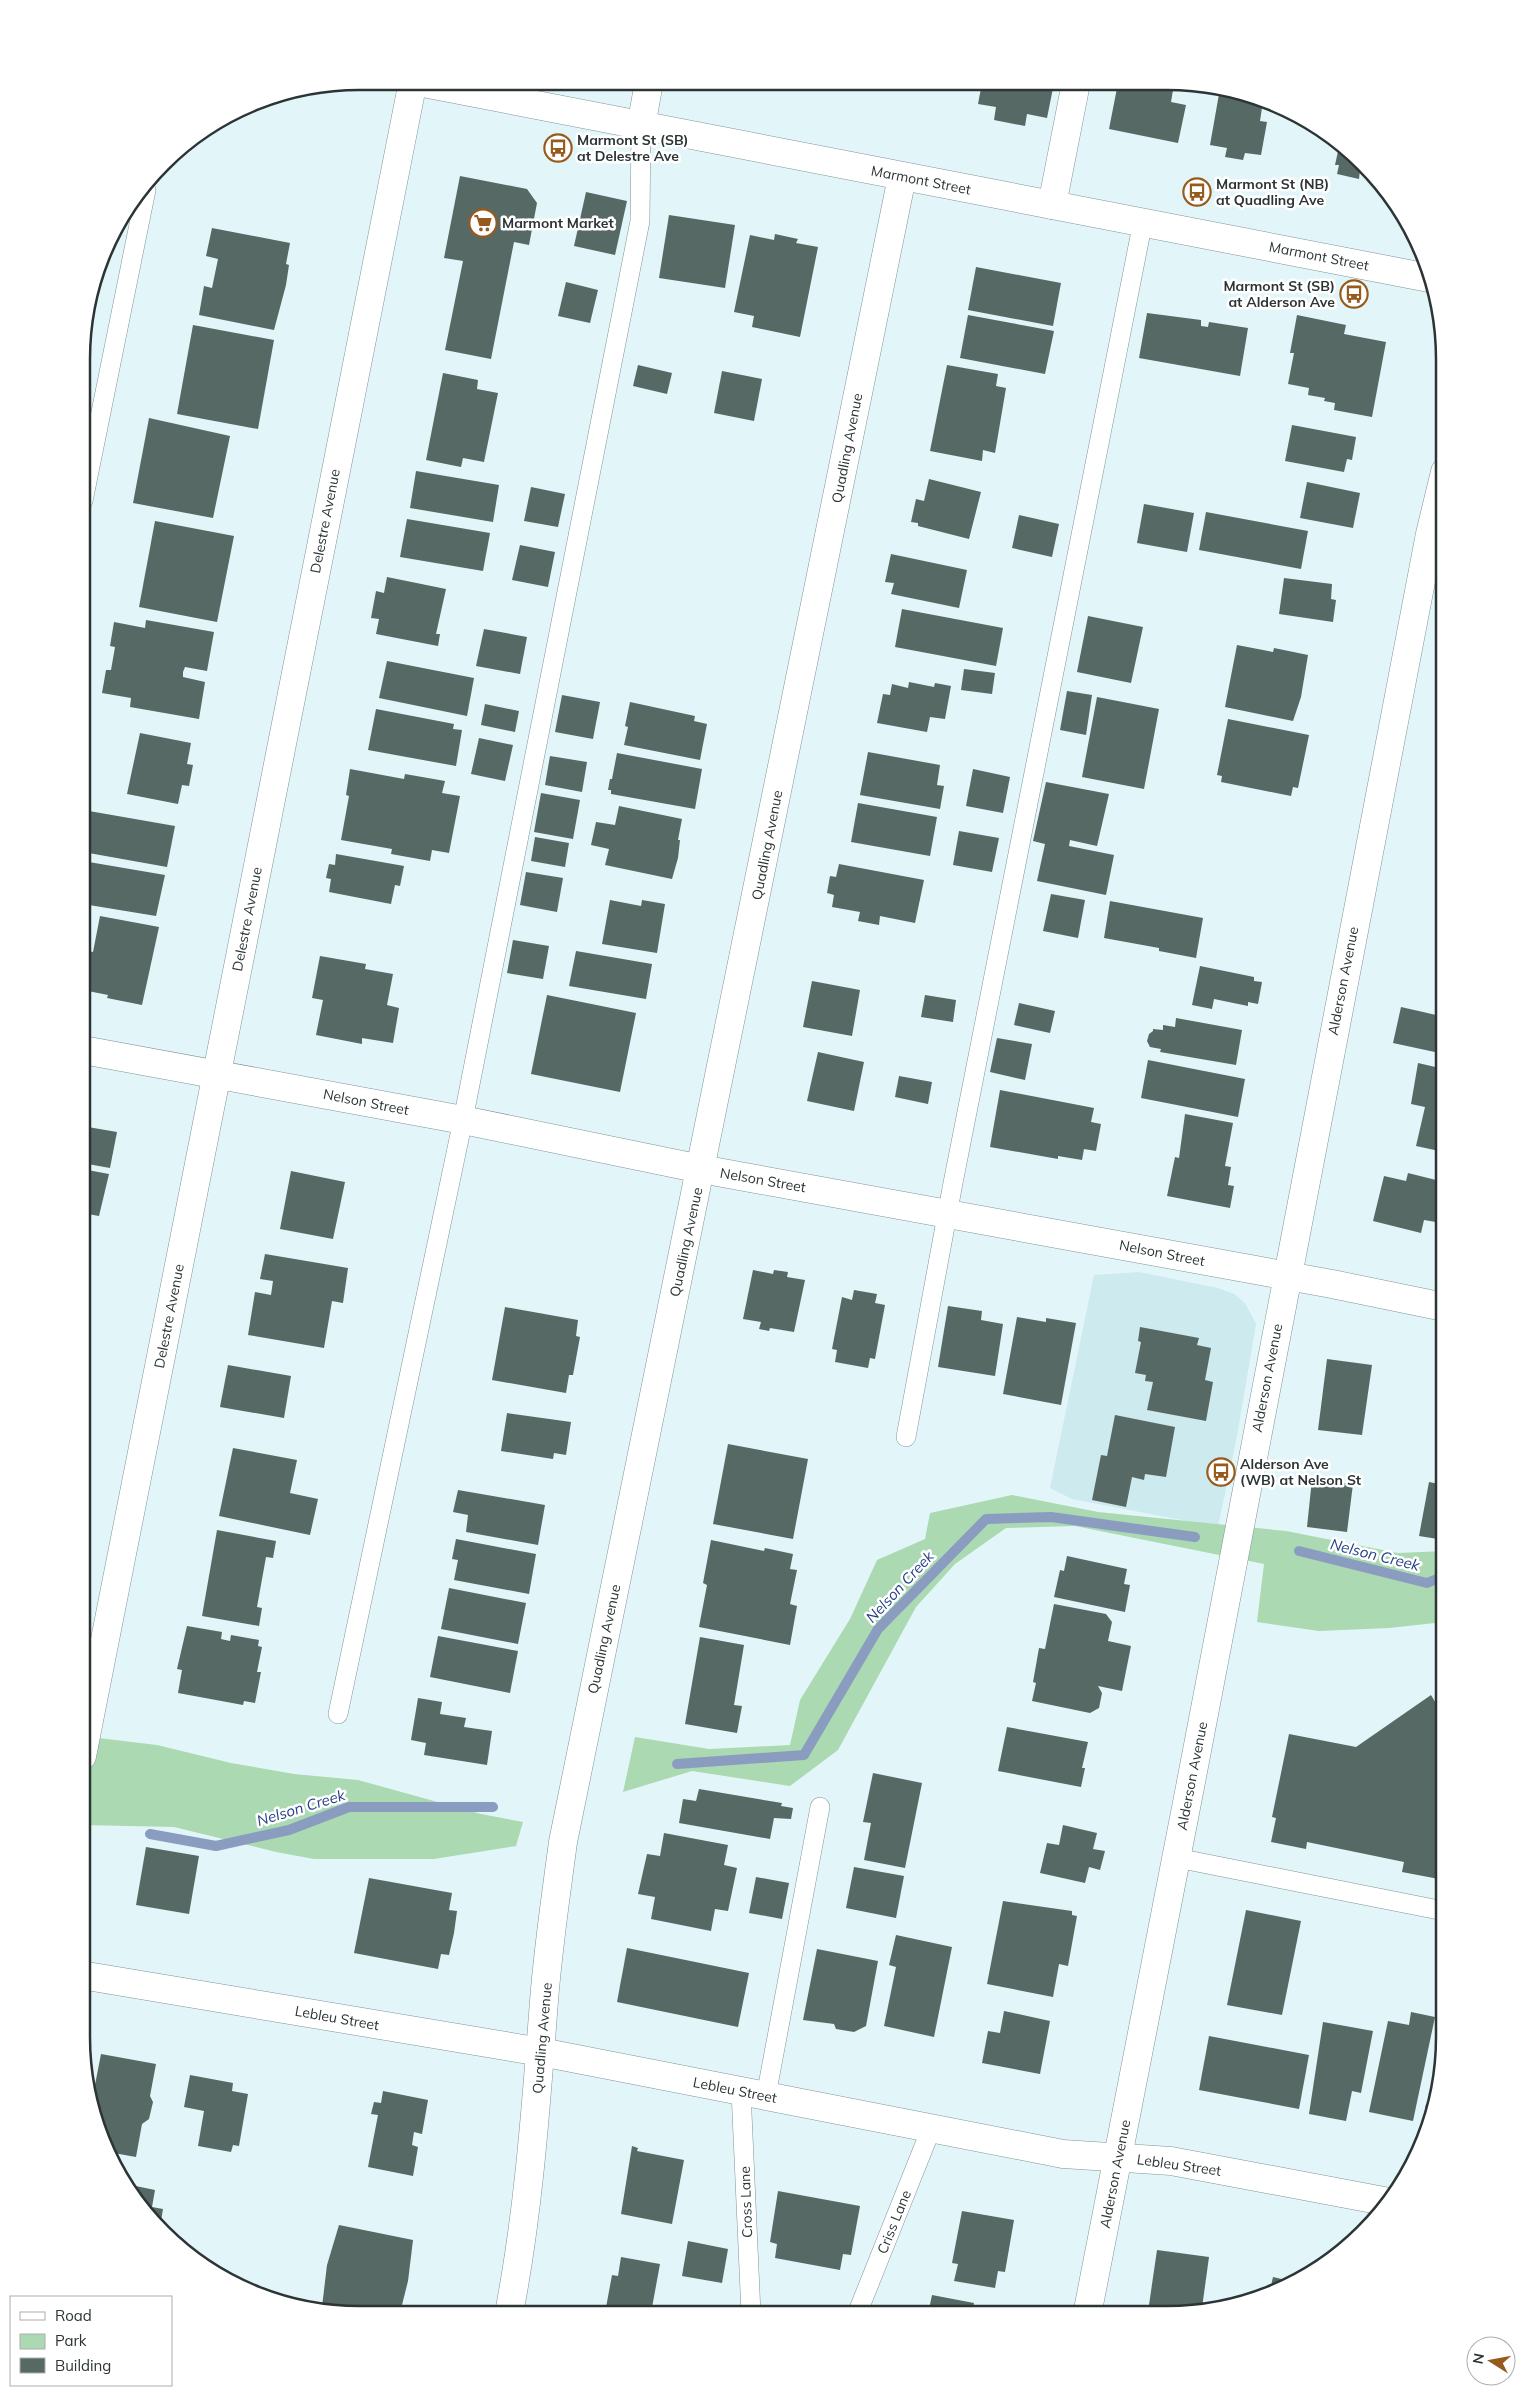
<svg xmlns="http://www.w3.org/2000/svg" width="1526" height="2396" font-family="Mulish,sans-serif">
  <rect width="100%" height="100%" fill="#e2f6f9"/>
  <!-- built -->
  <path fill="#cdeaee" d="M1139,1272L1218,1288L1234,1294L1245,1303L1256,1324L1237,1436L1218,1527L1072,1499L1050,1488L1094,1275Z"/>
  <!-- green -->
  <g fill="#abd9b1">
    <path d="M1012,1495L1098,1512L1286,1531L1398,1553L1444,1551V1622L1389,1628L1319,1631L1257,1622L1264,1564L1075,1526L1006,1528L955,1564L916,1607L838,1750L790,1786L692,1771L623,1792L635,1737L709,1749L790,1745L800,1700L850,1619L877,1560L925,1539L930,1513Z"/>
    <path d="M82,1736L157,1745L231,1763L294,1774L358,1780L481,1814L523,1822L516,1846L434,1859H314L276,1852L174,1827L82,1825Z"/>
  </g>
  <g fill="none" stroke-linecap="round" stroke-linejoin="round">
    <!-- stream -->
    <g stroke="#8a9dc0" stroke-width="10">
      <path d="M1299,1551L1427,1583L1444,1576"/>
      <path d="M677,1764L804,1755L878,1629L986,1519L1051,1517L1195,1537"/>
      <path d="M150,1834L216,1846L289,1830L349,1807H493"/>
    </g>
  </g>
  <!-- building -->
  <g fill="#576964">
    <path d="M982,83H1054L1047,118L1027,114L1025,126L994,120L996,107L978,104Z"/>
    <path d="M1118,83L1174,84L1171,102L1186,105L1178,143L1109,129Z"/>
    <path d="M1219,94L1239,98L1240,94L1263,101L1260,121L1267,122L1261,155L1245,153L1243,160L1225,157L1227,148L1210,145Z"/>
    <path d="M1340,142L1348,151L1369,172L1360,170L1359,179L1337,174L1339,165H1335Z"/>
    <path d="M460,176L527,189L537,203L529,245L514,242L491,359L445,350L463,261L444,258Z"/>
    <path d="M586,192L627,201L615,255L574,246Z"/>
    <path d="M669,215L735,225L725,288L659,278Z"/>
    <path d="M212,228L290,243L286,264L289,265L286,285L274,330L199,315L204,286L212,288L218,259L206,256Z"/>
    <path d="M775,234L798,239L796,243L818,247L800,337L752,327L754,316L734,312L750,235L774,240Z"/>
    <path d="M976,267L1061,283L1053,326L968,310Z"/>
    <path d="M566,282L598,290L590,323L558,316Z"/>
    <path d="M1147,313L1201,320V326L1208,327L1209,322L1248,328L1240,376L1139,358Z"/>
    <path d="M968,315L1054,331L1045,374L960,358Z"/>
    <path d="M1297,315L1346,325L1344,334L1386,342L1372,417L1334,410L1335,403L1324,401L1325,398L1308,395L1309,388L1288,384L1294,353H1290Z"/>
    <path d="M193,325L274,340L258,429L177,414Z"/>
    <path d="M638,365L672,373L667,394L633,386Z"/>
    <path d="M947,365L998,374L996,386L1006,388L995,453L983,450L982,461L930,451Z"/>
    <path d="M722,371L762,379L754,421L714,413Z"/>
    <path d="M443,373L478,380L477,389L498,393L484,462L463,458L461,467L426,460Z"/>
    <path d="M149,418L230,436L213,518L133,503Z"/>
    <path d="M1292,425L1356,437L1352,460L1347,459L1344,472L1285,461Z"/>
    <path d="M416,471L499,485L493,522L410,508Z"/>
    <path d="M929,479L981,492L969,539L918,526V523L911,522L916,499L924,501Z"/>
    <path d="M1307,482L1360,493L1353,528L1300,518Z"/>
    <path d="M531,487L565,494L558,527L524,521Z"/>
    <path d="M1144,504L1194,513L1187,552L1137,543Z"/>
    <path d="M1206,512L1308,531L1301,569L1199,550Z"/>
    <path d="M1019,515L1059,524L1052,557L1012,548Z"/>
    <path d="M407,519L490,533L483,571L400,557Z"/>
    <path d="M155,521L234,536L217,622L139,607Z"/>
    <path d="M520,545L555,552L548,587L512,580Z"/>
    <path d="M891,554L967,570L959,608L891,594L894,583L885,582Z"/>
    <path d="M387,577L446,589L436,634H440L438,646L376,634L379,619L371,618L376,591L384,593Z"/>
    <path d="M1284,578L1332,584L1331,599L1336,600L1333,622L1279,614Z"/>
    <path d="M902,609L1003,628L996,666L895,647Z"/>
    <path d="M1088,616L1143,627L1131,683L1077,672Z"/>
    <path d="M146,620L214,632L207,671L185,667L183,672V677L205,682L199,719L130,707L131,698L102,693L106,670H111L115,647L110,646L114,622L145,628Z"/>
    <path d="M484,629L527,637L520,674L476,666Z"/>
    <path d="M1237,645L1273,652L1274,648L1308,655L1301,697L1293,721L1225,707Z"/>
    <path d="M387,661L474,678L467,716L379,698Z"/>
    <path d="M964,669L995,673L992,694L961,690Z"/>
    <path d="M909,682L934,687L935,683L951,686L945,719L930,717L927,732L877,723L883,694L890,695L892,684L908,688Z"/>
    <path d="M1067,691L1092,695L1086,735L1060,730Z"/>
    <path d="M562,695L600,702L593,739L555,732Z"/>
    <path d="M1097,697L1159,709L1144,789L1082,777Z"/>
    <path d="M630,702L695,716L694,721L707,724L700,760L624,745L628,727L625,726Z"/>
    <path d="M485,704L519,711L515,732L481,725Z"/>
    <path d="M376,709L454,724L453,729L462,730L456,766L368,750Z"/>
    <path d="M1228,719L1309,735L1298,788L1293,787L1291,796L1221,782L1222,776L1217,775Z"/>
    <path d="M140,733L191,743L187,764L193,765L189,786L182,785L178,804L127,794Z"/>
    <path d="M479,738L513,745L505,781L471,774Z"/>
    <path d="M868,752L940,765L937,785L944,786L940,809L860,795Z"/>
    <path d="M617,753L702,769L695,809L611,794V790H608L610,779H612Z"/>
    <path d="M550,756L587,762L582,792L545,785Z"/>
    <path d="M350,769L404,779L405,774L445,781L442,793L460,796L449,853L432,850L430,861L391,854L392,849L341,840L349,796L346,795Z"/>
    <path d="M973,769L1010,777L1003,813L966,806Z"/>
    <path d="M1046,782L1109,794L1097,846L1070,840L1069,846L1114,855L1106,895L1037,881L1045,844L1033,841Z"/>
    <path d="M541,793L580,800L573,839L534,832Z"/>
    <path d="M858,803L937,817L930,856L851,842Z"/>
    <path d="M619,806L682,819L678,840H680L678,858L672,879L605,865L609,849L591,845L596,822L615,825Z"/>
    <path d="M89,811L175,826L167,867L83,852Z"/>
    <path d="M959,831L999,838L992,872L953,865Z"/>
    <path d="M535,837L569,843L565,867L531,861Z"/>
    <path d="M336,854L404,866L400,886L395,885L391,904L329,892L331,879L326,878L329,864L335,865Z"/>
    <path d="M83,861L165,875L156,916L83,904Z"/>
    <path d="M839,864L924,880L915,923L880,916L879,925L858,921L860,912L832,907L834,895L827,893L830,876L836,877Z"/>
    <path d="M526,872L563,878L557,912L520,905Z"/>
    <path d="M1051,894L1085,900L1078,938L1043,931Z"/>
    <path d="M610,900L641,906L642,900L665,904L657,953L602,944Z"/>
    <path d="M1110,901L1203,918L1196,958L1159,951V948L1104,938Z"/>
    <path d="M100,916L159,927L142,1005L107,998L108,995L83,990V950L93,952Z"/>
    <path d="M513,940L549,946L543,979L507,973Z"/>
    <path d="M576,951L652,964L646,999L569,986Z"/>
    <path d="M320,956L366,964L365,969L393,974L387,1005L399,1008L393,1043L362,1038V1044L316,1035L323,1000L312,998Z"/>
    <path d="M1200,966L1254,977V981L1262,982L1258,1004L1248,1002V1006L1214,999L1212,1009L1192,1005Z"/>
    <path d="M812,981L860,990L852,1036L803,1027Z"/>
    <path d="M547,995L636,1013L620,1092L531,1074Z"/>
    <path d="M925,995L956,1000L953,1022L921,1017Z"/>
    <path d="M1019,1003L1055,1011L1050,1033L1014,1025Z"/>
    <path d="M1401,1007L1445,1017L1444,1054L1393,1043Z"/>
    <path d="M1176,1018L1242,1030L1236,1065L1160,1052L1161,1049L1150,1047L1147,1041L1149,1034L1153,1031V1029L1163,1030V1025L1175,1027Z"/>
    <path d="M997,1038L1032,1044L1025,1080L990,1072Z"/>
    <path d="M818,1052L864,1062L854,1111L807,1101Z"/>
    <path d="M1148,1060L1245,1079L1238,1117L1141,1098Z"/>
    <path d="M1418,1063L1444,1069V1152L1416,1146L1425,1107L1411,1104Z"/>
    <path d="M899,1076L932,1082L928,1104L895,1097Z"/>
    <path d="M1000,1090L1094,1108L1091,1122L1101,1124L1096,1151L1084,1149L1082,1160L1058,1156V1159L990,1147Z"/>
    <path d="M1185,1114L1233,1123L1225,1166L1231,1167L1228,1185L1234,1186L1230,1208L1167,1196L1175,1157L1179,1158Z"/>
    <path d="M82,1126L117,1132L110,1168L82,1163Z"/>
    <path d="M82,1169L109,1174L99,1216L82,1213Z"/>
    <path d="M291,1171L345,1182L333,1239L280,1229Z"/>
    <path d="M1408,1173L1444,1182L1436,1222L1424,1220L1421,1233L1373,1221L1384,1176L1406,1181Z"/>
    <path d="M82,1246L88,1247L83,1274H82Z"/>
    <path d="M265,1254L348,1268L343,1303L332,1301L324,1348L248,1335L255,1292L271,1295L273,1281L260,1279Z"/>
    <path d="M753,1270L773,1274L774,1270L788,1272L787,1277L805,1280L794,1332L770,1328L769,1331L759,1329L761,1322L743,1319Z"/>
    <path d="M854,1290L877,1294L875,1303L885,1305L875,1359L870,1358L868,1368L835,1362L837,1350L832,1349L842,1297L852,1300Z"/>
    <path d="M948,1306L982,1311L981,1320L1003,1324L995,1376L938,1367Z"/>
    <path d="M505,1307L578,1320L576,1336L580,1337L573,1375H569L566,1393L492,1380Z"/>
    <path d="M82,1310L87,1311L83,1331H82Z"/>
    <path d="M1017,1317L1046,1322V1318L1076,1323L1061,1405L1003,1394Z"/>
    <path d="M1140,1327L1199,1338L1197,1345L1211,1348L1205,1380L1213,1382L1206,1421L1147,1410L1153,1382L1145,1381L1146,1375L1135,1373L1141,1342L1138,1341Z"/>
    <path d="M1327,1359L1372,1365L1362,1435L1318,1430Z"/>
    <path d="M228,1365L291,1376L284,1418L220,1407Z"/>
    <path d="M507,1413L571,1422L566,1455L554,1453L553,1459L501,1451Z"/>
    <path d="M1115,1415L1175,1427L1166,1477L1145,1474L1144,1480L1132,1477L1126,1507L1092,1500L1101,1455L1107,1456Z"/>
    <path d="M728,1444L808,1459L793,1539L713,1524Z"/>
    <path d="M233,1448L297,1460L290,1493L318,1499L310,1535L219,1516Z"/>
    <path d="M1312,1479L1353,1484L1347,1532L1307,1527Z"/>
    <path d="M1429,1482L1444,1485V1540L1419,1536Z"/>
    <path d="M458,1490L545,1505L538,1545L466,1532L468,1515L453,1512Z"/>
    <path d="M217,1530L276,1541L273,1558L266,1557L257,1607L262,1608L259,1626L202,1616Z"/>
    <path d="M456,1539L536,1554L529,1594L454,1580L458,1560L452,1559Z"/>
    <path d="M711,1540L764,1551L765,1548L793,1554L790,1569L797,1570L790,1604L797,1606L790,1645L699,1627L707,1585L703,1583Z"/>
    <path d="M1067,1556L1127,1569L1124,1584L1130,1585L1125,1612L1054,1597L1060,1570L1064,1571Z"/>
    <path d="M449,1588L526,1603L518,1644L441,1629Z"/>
    <path d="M1054,1604L1106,1614L1112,1622L1108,1641L1131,1646L1122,1691L1098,1686L1102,1693L1099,1708L1090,1713L1032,1701L1036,1683L1033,1682L1039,1648L1045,1649Z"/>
    <path d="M187,1626L222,1632L221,1639L230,1641L231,1635L259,1640L258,1646L262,1647L257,1672H261L255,1703L244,1701L243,1705L178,1693L182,1670L177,1669Z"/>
    <path d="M438,1636L518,1651L510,1693L430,1677Z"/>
    <path d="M700,1637L744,1645L734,1705L742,1706L737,1733L685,1724Z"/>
    <path d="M1431,1695L1440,1710L1444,1708V1880L1402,1872L1404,1862L1307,1842L1306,1849L1271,1842L1276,1818L1272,1817L1289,1734L1356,1747Z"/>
    <path d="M418,1698L442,1702L440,1714L466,1718L464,1727L492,1731L487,1765L424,1755L426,1743L411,1740Z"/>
    <path d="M1007,1727L1088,1742L1082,1768H1085L1081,1787L998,1771Z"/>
    <path d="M873,1773L922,1783L905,1868L864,1860L871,1823L863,1822Z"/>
    <path d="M699,1789L782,1803L781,1806L793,1808L791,1819L774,1818L770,1839L679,1823L683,1799L696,1801Z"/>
    <path d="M1063,1825L1097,1833L1093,1849L1105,1851L1100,1870L1089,1867L1085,1883L1040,1873L1047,1843L1059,1845Z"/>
    <path d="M664,1833L728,1845L724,1865L737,1868L728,1911L715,1909L711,1931L651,1919L655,1897L638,1894L647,1854L660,1856Z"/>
    <path d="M146,1847L199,1856L189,1914L136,1905Z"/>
    <path d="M854,1867L904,1876L896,1918L846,1908Z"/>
    <path d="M756,1877L789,1883L782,1919L749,1913Z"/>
    <path d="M369,1878L452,1893L449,1910L457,1911L454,1933L449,1955L441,1954L438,1969L354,1953Z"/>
    <path d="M1003,1901L1072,1911V1915L1077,1916L1068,1966L1059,1964L1053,1997L987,1984Z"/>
    <path d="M1246,1910L1301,1921L1282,2015L1227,2005Z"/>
    <path d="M896,1935L952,1947L934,2037L884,2026L896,1967L889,1965Z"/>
    <path d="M627,1948L749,1973L738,2027L617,2002Z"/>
    <path d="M817,1949L878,1961L866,2026L854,2032L836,2029L834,2024L803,2020Z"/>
    <path d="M1004,2011L1050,2021L1040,2074L982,2063L988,2031L1000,2033Z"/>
    <path d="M1411,2012L1435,2017L1413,2121L1369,2112L1388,2021L1409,2025Z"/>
    <path d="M1323,2022L1373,2031L1361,2093L1352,2091L1346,2121L1309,2114Z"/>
    <path d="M1209,2036L1309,2055L1299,2109L1199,2090Z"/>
    <path d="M101,2054L156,2064L150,2096L153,2102L149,2119L142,2124L136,2157L108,2152L102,2143L92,2089L94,2090Z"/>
    <path d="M190,2075L233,2083L232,2091L248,2094L239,2146L233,2145L231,2152L198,2146L204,2111L184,2107Z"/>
    <path d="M383,2091L428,2100L422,2134L414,2132L412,2145L418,2147L413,2176L368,2167L378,2115L371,2114L374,2102L381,2103Z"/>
    <path d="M1426,2104L1433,2105L1427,2128L1422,2127Z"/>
    <path d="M632,2146L638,2148L637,2151L684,2160L672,2224L621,2214Z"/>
    <path d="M126,2184L155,2190L152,2207L163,2209L160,2227L139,2206Z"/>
    <path d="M778,2191L860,2206L851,2255L843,2254L840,2270L775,2258L777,2244L770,2242Z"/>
    <path d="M962,2211L1014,2220L1005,2272L998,2271L995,2288L954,2281L958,2264L952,2263Z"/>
    <path d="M339,2225L413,2240L408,2281L400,2313L351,2312L322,2307L327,2265Z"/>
    <path d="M688,2241L728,2249L722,2283L682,2276Z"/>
    <path d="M1157,2250L1209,2257L1202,2308L1168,2315L1148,2312Z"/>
    <path d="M621,2257L660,2264L651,2313H605L612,2275L618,2276Z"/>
    <path d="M1291,2274L1302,2277L1269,2294L1273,2277L1290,2281Z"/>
    <path d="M932,2295L974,2303L972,2314H928Z"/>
  </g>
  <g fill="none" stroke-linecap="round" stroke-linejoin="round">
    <!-- lane casing -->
    <g stroke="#809396" stroke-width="20">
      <g id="lane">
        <path d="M83,501L146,190"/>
        <path d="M906,1437L953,1183L1143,221"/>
        <path d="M338,1714L463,1120L640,221L641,127"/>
        <path d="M1177,1858L1444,1911"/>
        <path d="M741,2091L751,2314"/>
        <path d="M766,2096L820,1807"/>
        <path d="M857,2314L931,2129"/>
      </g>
    </g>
    <!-- street casing -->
    <g stroke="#809396" stroke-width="29">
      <g id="street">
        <path d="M641,127L649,82"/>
        <path d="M1052,205L1076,83"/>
        <path d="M82,1756L413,81"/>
        <path d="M81,1975L541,2052L1063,2154L1171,2161L1389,2202"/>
        <path d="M509,2313C529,2210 536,2105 544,2001C548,1948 556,1895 563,1842L902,177"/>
      </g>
    </g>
    <!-- secondary casing -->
    <g stroke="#809396" stroke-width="29">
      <g id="secondary">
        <path d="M413,81L1429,278"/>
        <path d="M83,1050L463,1120L701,1169L1332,1284L1444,1307"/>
        <path d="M1087,2315C1205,1722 1314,1127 1430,534L1445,472"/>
      </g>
    </g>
    <!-- lane -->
    <use href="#lane" stroke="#fff" stroke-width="19"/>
    <!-- street -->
    <use href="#street" stroke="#fff" stroke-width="28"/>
    <!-- secondary -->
    <use href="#secondary" stroke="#fff" stroke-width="28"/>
  </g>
  <!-- icons -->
  <defs>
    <g id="bus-ring" transform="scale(1.4375)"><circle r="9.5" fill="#fff" stroke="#975a1d" stroke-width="1.5"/><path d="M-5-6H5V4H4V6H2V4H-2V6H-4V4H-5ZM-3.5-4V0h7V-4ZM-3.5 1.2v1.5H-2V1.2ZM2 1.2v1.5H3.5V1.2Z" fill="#975a1d"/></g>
    <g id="supermarket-ring" transform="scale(1.4375)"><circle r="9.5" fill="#fff" stroke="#975a1d" stroke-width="1.5"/><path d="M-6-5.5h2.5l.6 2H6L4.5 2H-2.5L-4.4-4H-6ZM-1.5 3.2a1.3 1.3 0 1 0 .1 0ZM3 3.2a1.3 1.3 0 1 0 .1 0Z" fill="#975a1d"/></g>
  </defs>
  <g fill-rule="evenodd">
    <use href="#bus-ring" x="558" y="148"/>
    <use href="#bus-ring" x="1197" y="192"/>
    <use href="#supermarket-ring" x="483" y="223"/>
    <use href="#bus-ring" x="1354" y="294"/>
    <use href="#bus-ring" x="1221" y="1472"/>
  </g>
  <g text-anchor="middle" stroke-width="5" stroke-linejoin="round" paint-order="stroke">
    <!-- poi labels -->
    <g font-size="14" font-weight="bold" fill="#2c3435" stroke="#fff" text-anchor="start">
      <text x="577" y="145">Marmont St (SB)<tspan x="577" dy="16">at Delestre Ave</tspan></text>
      <text x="1216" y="189">Marmont St (NB)<tspan x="1216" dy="16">at Quadling Ave</tspan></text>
      <text x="502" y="228">Marmont Market</text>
      <text x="1335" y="291" text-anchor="end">Marmont St (SB)<tspan x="1335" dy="16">at Alderson Ave</tspan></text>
      <text x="1240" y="1469">Alderson Ave<tspan x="1240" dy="16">(WB) at Nelson St</tspan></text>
    </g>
    <!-- street labels -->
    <g font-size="14" fill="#2c3435" stroke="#fff">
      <text transform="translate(921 180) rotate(11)" y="5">Marmont Street</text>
      <text transform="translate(1319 256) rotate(11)" y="5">Marmont Street</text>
      <text transform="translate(847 448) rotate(-79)" y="5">Quadling Avenue</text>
      <text transform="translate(325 521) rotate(-79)" y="5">Delestre Avenue</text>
      <text transform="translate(767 845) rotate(-79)" y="5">Quadling Avenue</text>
      <text transform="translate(247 919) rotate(-79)" y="5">Delestre Avenue</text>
      <text transform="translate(1343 981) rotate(-79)" y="5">Alderson Avenue</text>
      <text transform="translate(366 1102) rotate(11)" y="5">Nelson Street</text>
      <text transform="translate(763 1180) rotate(10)" y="5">Nelson Street</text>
      <text transform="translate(686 1242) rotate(-78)" y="5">Quadling Avenue</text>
      <text transform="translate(1162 1253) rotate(11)" y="5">Nelson Street</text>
      <text transform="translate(169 1316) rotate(-79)" y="5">Delestre Avenue</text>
      <text transform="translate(1267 1378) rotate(-79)" y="5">Alderson Avenue</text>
      <text transform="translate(604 1639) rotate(-78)" y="5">Quadling Avenue</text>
      <text transform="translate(1192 1776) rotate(-79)" y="5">Alderson Avenue</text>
      <text transform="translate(337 2018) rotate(10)" y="5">Lebleu Street</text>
      <text transform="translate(542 2038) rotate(-85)" y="5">Quadling Avenue</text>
      <text transform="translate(735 2090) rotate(11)" y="5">Lebleu Street</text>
      <text transform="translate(1179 2165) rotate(8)" y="5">Lebleu Street</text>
      <text transform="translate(1115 2174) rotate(-79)" y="5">Alderson Avenue</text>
      <text transform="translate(746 2202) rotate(-92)" y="5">Cross Lane</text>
      <text transform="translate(894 2222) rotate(-68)" y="5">Criss Lane</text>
    </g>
    <!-- water labels -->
    <g font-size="15" font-style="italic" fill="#254087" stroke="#fff">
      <text transform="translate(1375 1555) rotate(14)" y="5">Nelson Creek</text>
      <text transform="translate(900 1587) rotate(-47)" y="5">Nelson Creek</text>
      <text transform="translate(301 1808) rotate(-17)" y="5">Nelson Creek</text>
    </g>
  </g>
  <!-- crop -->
  <path d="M0 0H1526V2396H0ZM359 90H1167A269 269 0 0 1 1436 359V2037A269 269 0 0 1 1167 2306H359A269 269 0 0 1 90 2037V359A269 269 0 0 1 359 90Z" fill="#fff" fill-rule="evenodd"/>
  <path fill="none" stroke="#2c3435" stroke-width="2.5" d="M359 90H1167A269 269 0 0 1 1436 359V2037A269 269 0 0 1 1167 2306H359A269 269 0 0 1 90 2037V359A269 269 0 0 1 359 90Z"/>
  <!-- legend -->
  <rect x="10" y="2296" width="162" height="90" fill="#ffffff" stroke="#abaeae"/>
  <rect x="20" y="2312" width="25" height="8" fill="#ffffff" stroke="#abaeae"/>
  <text x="55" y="2321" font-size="15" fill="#2c3435">Road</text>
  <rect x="20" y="2334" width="25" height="15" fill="#abd9b1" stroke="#abaeae"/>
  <text x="55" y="2346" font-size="15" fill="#2c3435">Park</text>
  <rect x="20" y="2358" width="25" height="15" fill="#576964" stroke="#abaeae"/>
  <text x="55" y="2371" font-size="15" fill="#2c3435">Building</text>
  <!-- north arrow -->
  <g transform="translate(1491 2361) rotate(281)"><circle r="24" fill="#ffffff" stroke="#abaeae"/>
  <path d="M0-4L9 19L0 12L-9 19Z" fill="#975a1d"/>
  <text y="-8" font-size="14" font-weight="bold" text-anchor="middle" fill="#2c3435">N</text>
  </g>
</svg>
